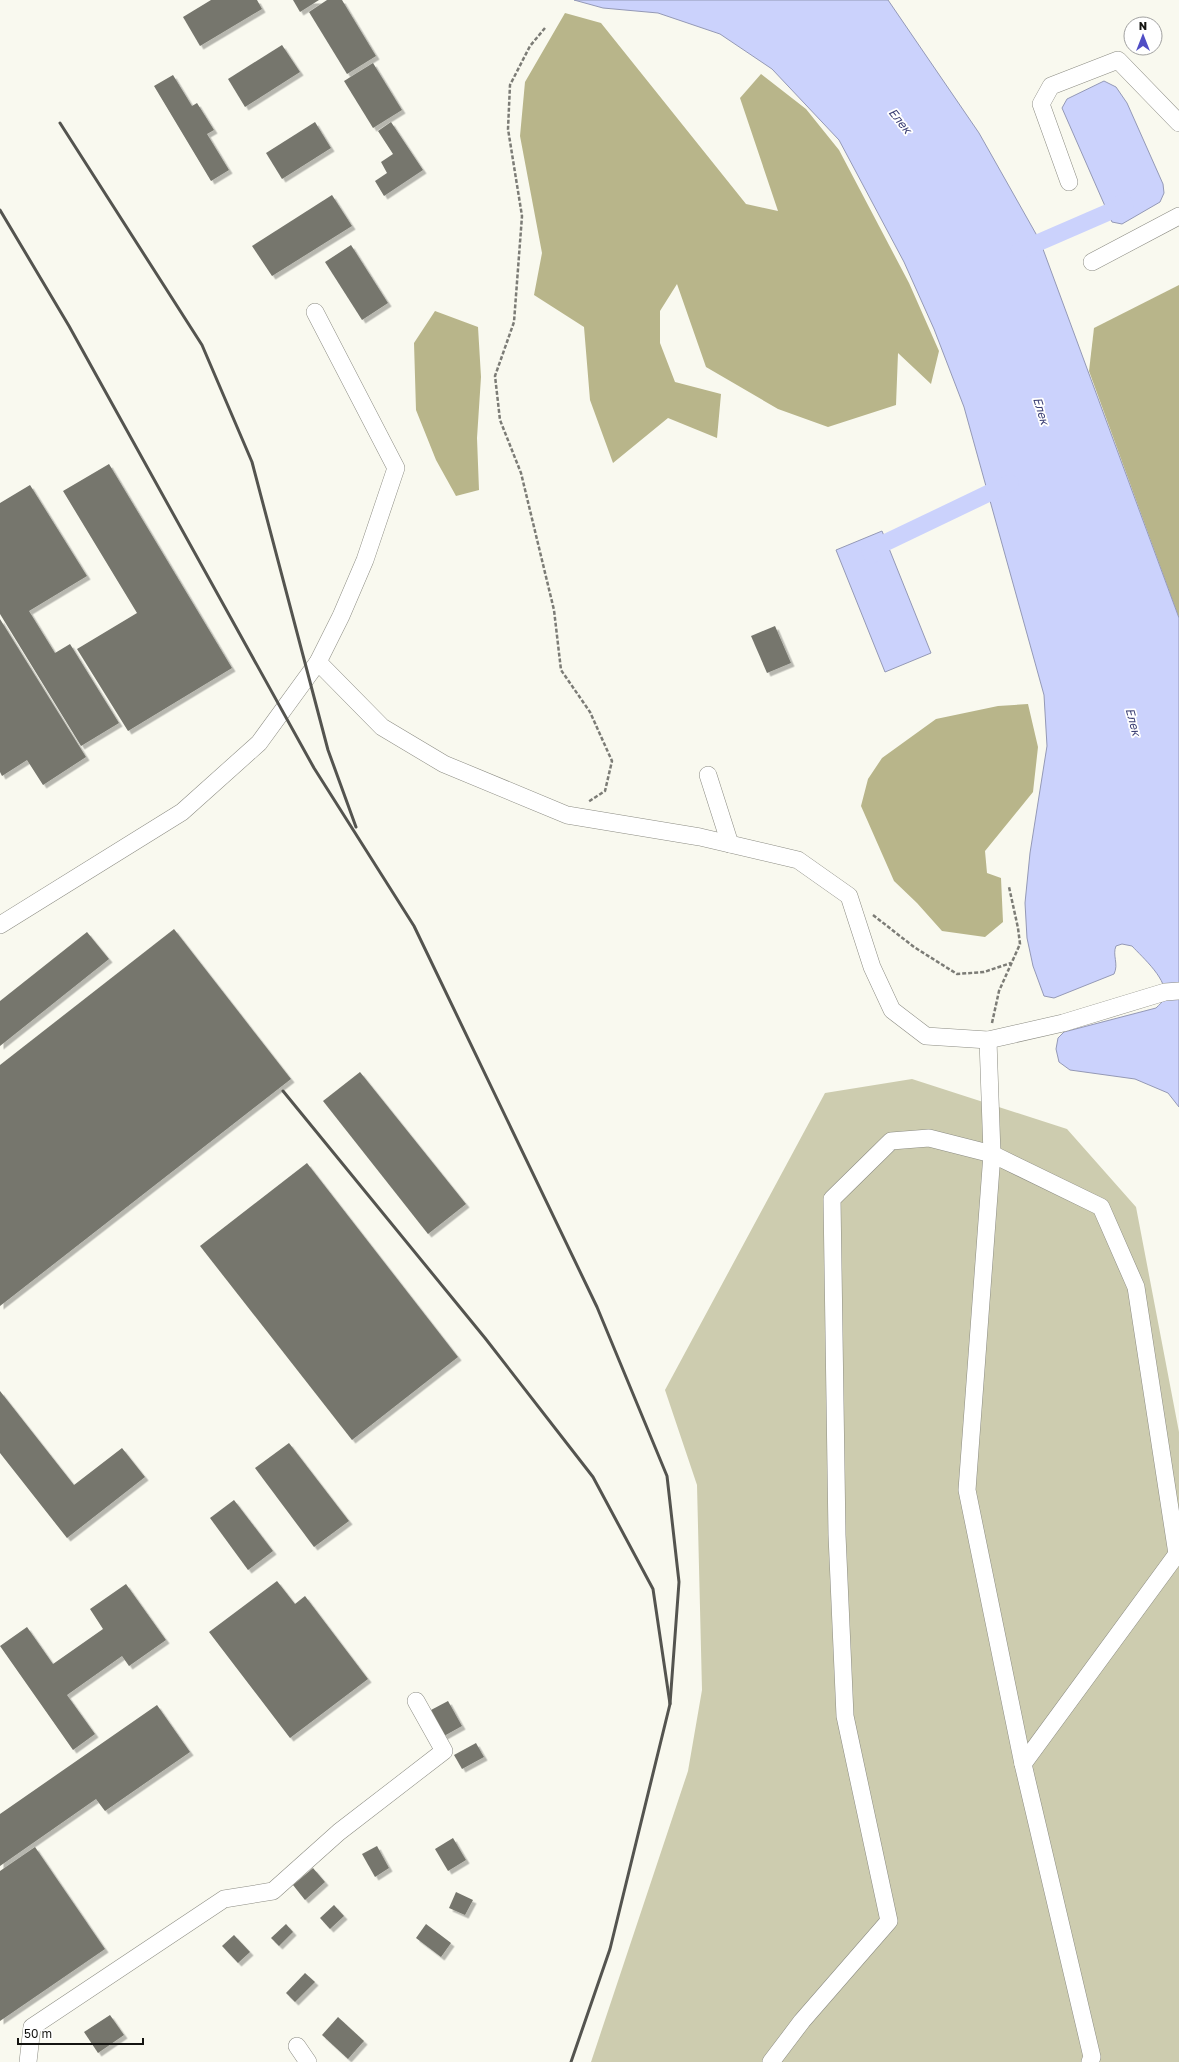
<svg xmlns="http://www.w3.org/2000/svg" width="1179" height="2062" font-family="'Golos Text',sans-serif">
  <defs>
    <filter id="shadow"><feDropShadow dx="3.5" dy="3.5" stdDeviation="0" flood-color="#0004"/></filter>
  </defs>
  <rect width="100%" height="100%" fill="#f9f9ef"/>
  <!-- green -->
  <path fill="#cdccaf" d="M912,1079L1067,1129L1136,1207L1179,1432V2062H591L688,1771L702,1690L697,1485L665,1390L825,1093Z"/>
  <!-- forest -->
  <g fill="#b8b58a">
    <path d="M565,13L601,23L746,204L778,211L740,98L761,74L806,109L839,150L909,283L939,351L931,384L898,353L896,405L828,427L778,409L706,367L677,284L660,311V343L675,382L721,394L717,438L668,418L613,463L590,400L584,327L534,295L542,253L520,136L525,82Z"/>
    <path d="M1179,285V618L1089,371L1094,328Z"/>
    <path d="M435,311L478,327L481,377L477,438L479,490L456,496L436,460L416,410L414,343Z"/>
    <path d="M1028,704L1038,747L1033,792L985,851L987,873L1001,878L1003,922L985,937L942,931L917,903L894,881L861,806L868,779L882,758L936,719L998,706Z"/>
  </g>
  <!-- water -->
  <g fill="#cbd2fc" stroke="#9499b6">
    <path d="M574,0H888L979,133L1040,241L1179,618V1107L1168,1093L1135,1079L1070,1070L1059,1062L1056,1049L1058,1038L1064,1032L1156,1008C1159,1005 1163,1002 1164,998C1170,981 1142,957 1132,946L1122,944L1116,946C1112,955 1119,964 1114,974L1054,998L1044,996L1033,966L1027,938L1025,903L1030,853L1047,746L1044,695L964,407L934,329L904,262L839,140L772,69L720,34L658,13L603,8Z"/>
    <path d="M1104,81L1116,87L1127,103L1163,184L1164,193L1160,202L1122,224L1112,222L1062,108L1067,99Z"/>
    <path d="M882,531L931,653L885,672L836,550Z"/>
  </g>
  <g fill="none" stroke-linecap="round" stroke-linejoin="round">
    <!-- canal -->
    <g stroke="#cbd2fc" stroke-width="17">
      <path d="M1019,251L1125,205L1123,201"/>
      <path d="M872,555L870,550L1010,483"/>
    </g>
  </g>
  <!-- building -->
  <g fill="#76766d" filter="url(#shadow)">
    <path d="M211,0H257L262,9L200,46L183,17Z"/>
    <path d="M293,0H319L300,12Z"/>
    <path d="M327,0H342L376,56L347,74L309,12Z"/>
    <path d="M282,45L300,72L245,107L228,79Z"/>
    <path d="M373,63L402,110L373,128L344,81Z"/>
    <path d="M173,75L192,106L197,103L214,130L207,134L229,170L211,181L154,86Z"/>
    <path d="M315,122L331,148L282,179L266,153Z"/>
    <path d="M391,122L423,170L384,196L375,181L387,173L381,162L393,154L378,131Z"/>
    <path d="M332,195L352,226L272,276L252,246Z"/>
    <path d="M351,245L388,303L362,320L325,262Z"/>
    <path d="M109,464L232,668L128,731L77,649L137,613L63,491Z"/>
    <path d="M30,485L87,576L29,611L55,653L70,644L119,723L81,746L0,614V503Z"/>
    <path d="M0,619L86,757L43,785L27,760L2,776L0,772Z"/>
    <path d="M775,626L791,663L767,673L751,636Z"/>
    <path d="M174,929L291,1079L0,1306V1065Z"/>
    <path d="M87,932L109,959L0,1046V1001Z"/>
    <path d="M360,1072L466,1204L428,1234L323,1101Z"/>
    <path d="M307,1163L458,1357L352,1440L200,1246Z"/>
    <path d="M0,1391L74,1485L122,1448L145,1477L67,1538L0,1453Z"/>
    <path d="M289,1443L349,1521L314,1547L255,1468Z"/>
    <path d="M234,1500L273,1551L248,1570L210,1518Z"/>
    <path d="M277,1581L295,1604L305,1596L368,1679L290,1738L209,1632Z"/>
    <path d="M126,1584L166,1640L129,1666L122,1656L67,1695L95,1734L73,1750L0,1646L27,1627L53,1664L103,1629L90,1609Z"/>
    <path d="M448,1701L462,1726L444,1736L431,1710Z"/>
    <path d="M157,1705L190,1752L105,1811L96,1799L0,1866V1814Z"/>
    <path d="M476,1743L484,1757L462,1769L454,1755Z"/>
    <path d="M453,1838L466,1860L448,1871L435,1849Z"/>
    <path d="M377,1846L389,1868L375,1877L362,1854Z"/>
    <path d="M35,1847L105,1949L0,2021V1871Z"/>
    <path d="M313,1868L325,1882L305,1900L293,1885Z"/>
    <path d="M456,1892L473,1900L465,1915L449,1908Z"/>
    <path d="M334,1905L344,1916L330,1929L320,1918Z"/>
    <path d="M286,1924L293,1932L279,1946L271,1938Z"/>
    <path d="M426,1924L451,1943L441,1957L416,1938Z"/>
    <path d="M234,1935L250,1952L238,1963L222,1946Z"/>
    <path d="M305,1973L315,1982L295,2002L286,1993Z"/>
    <path d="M110,2015L124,2035L98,2053L84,2032Z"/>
    <path d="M338,2017L364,2041L348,2059L322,2035Z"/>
  </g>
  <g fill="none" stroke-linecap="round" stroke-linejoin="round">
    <!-- minor casing -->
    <g stroke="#8c8c83" stroke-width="18">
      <g id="minor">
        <path d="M1069,182L1041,104L1051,86L1118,60L1179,123"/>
        <path d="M1092,262L1179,216"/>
        <path d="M318,662L382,727L444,764L567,815L700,837L798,860L849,896L872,967L892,1010L926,1036L988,1040L1063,1023L1165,992L1179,991"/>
        <path d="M708,775L730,844"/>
        <path d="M0,925L182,812L259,743L318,662L341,616L365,560L396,468L315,312"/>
        <path d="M988,1040L992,1154L967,1490L1023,1764L1092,2057L1090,2062"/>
        <path d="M297,2046L308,2062"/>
        <path d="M28,2062L32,2027L224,1899L273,1891L339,1832L444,1751L416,1701"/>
        <path d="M771,2062L802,2021L889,1921L845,1716L837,1535L832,1199L891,1141L929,1138L992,1154L1101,1207L1136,1287L1177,1554L1023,1764"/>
      </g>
    </g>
    <!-- path -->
    <g stroke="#7c7c76" stroke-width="2.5" stroke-dasharray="4 2" stroke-linecap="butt">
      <path d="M545,28L530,46L510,85L508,129L522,216L514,322L495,376L500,420L521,473L554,610L561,670L590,712L612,761L605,791L588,802"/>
      <path d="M873,915L914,947L957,974L984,972L1011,963"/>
      <path d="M992,1023L999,991L1020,944L1018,928L1009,887"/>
    </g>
    <!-- minor -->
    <use href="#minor" stroke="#fff" stroke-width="17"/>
    <!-- rail -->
    <g stroke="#54544f" stroke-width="3">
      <path d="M60,123L202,345L252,462L328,750L356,827"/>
      <path d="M0,210L69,326L314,768L414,926L597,1307L667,1476L679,1582L670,1704"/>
      <path d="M283,1091L485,1338L593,1477L653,1589L670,1704L610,1949L571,2062"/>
    </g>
  </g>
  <g text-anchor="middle" stroke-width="3.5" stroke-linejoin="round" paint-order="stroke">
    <!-- water labels -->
    <g font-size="12" font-style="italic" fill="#3b3f74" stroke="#fff">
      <text transform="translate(900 121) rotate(51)" y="4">Елек</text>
      <text transform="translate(1041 411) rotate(73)" y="4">Елек</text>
      <text transform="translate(1133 722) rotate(75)" y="4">Елек</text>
    </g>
  </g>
  <!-- north arrow -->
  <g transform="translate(1143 36)"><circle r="19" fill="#ffffff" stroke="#a1a1a0"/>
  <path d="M0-3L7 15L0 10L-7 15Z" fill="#504ec5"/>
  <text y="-6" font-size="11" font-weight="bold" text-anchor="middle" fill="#141411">N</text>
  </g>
  <!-- scale -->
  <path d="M18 2038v6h125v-6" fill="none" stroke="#141411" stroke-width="2"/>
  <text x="24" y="2038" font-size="12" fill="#141411" stroke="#ffffff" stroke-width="3" paint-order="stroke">50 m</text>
</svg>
